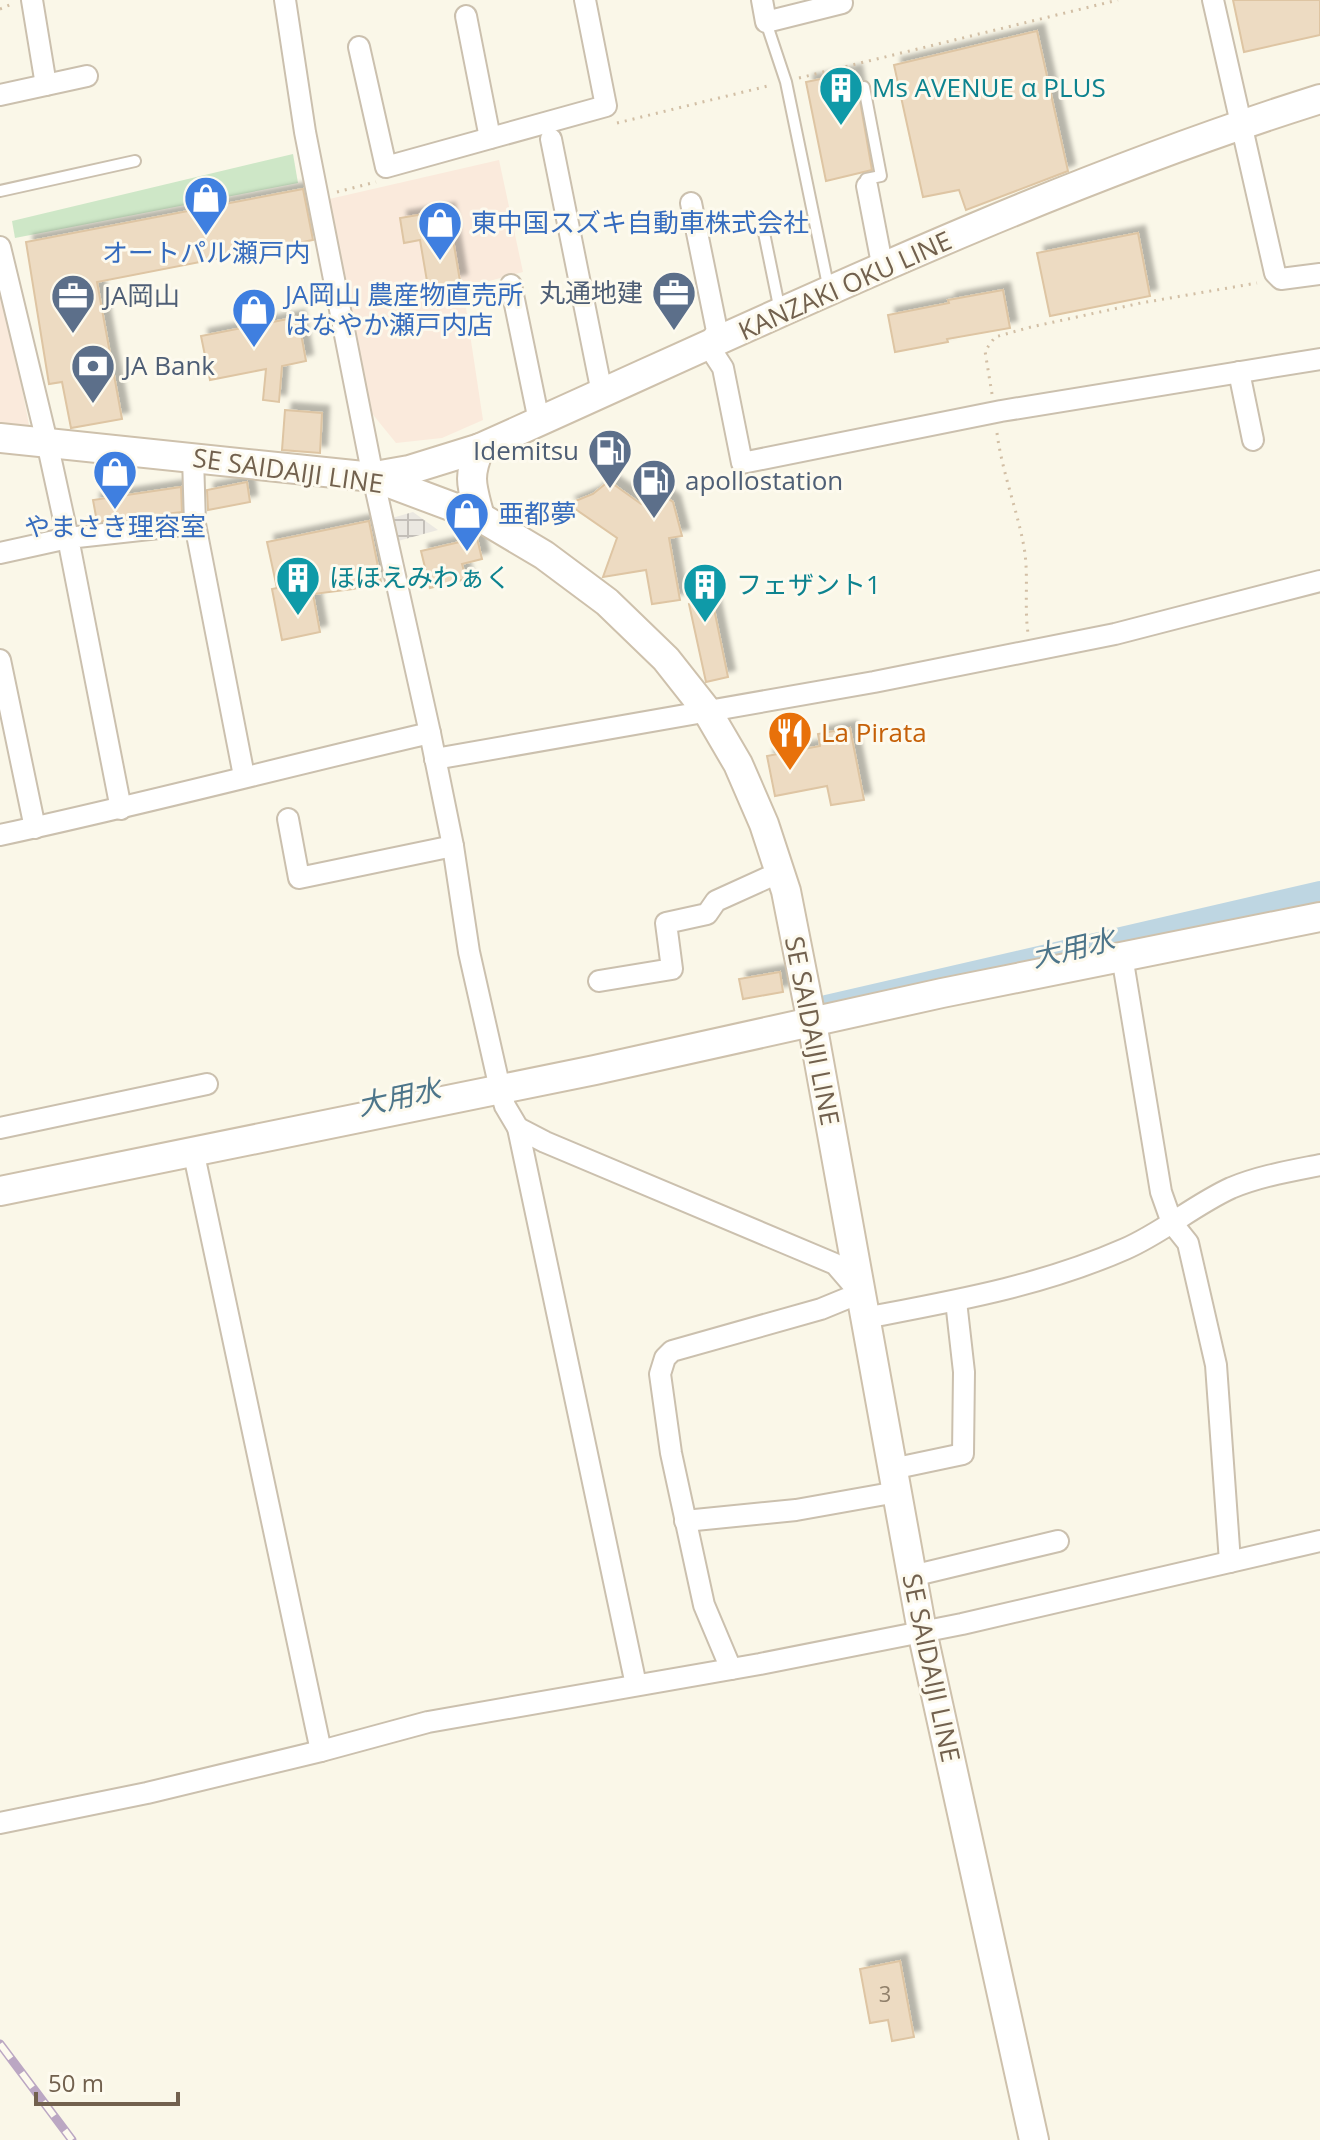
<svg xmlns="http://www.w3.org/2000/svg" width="1320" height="2140" font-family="'Open Sans','Noto Sans JP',sans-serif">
  <defs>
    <pattern id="industrial-grid" width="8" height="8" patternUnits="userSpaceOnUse" patternTransform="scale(2)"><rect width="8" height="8" fill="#ebe8e1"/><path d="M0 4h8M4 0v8" fill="none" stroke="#c3bfb9"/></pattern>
    <filter id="shadow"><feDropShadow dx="7" dy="-7" stdDeviation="2" flood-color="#0004"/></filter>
  </defs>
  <rect width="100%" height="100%" fill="#faf7e8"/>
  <!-- commercial -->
  <g fill="#faeadc">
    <path d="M499,160L523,272L463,288L483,420L442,438L396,443L370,411L325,200Z"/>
    <path d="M0,274L29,425L0,423Z"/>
  </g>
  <!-- industrial -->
  <path fill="url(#industrial-grid)" d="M413,512L438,530L398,541L392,518Z"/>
  <!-- green -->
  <path fill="#cee7c7" d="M293,154L298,183L15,238L12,221Z"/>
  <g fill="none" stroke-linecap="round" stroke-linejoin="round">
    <!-- canal -->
    <path stroke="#bed6e2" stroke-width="20" d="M826,1005L1320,891"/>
  </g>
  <!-- building -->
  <g fill="#eddbc2" stroke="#dec5a3" stroke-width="2" filter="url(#shadow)">
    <path d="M1233,0H1320V35L1244,52Z"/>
    <path d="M1037,31L1068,171L966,210L959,190L923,197L894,65Z"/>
    <path d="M855,72L872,170L826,181L806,82Z"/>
    <path d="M303,189L313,240L97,282L122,419L71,428L62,382L49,384L26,242Z"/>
    <path d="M448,210L460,281L428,287L420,240L404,243L400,218Z"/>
    <path d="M1138,233L1150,296L1050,316L1037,253Z"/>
    <path d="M1003,290L1010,328L947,339L948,342L895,352L888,315L949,303L948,300Z"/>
    <path d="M298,317L306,361L282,366L279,402L263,400L266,369L210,380L201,336Z"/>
    <path d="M285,410L322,413L320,453L282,450Z"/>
    <path d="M609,481L641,504L653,489L673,502L682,536L669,538L680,600L652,604L646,570L603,577L617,538L568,504L593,494Z"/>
    <path d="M247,482L250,502L208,510L207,490Z"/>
    <path d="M181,487L182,512L97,522L93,500Z"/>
    <path d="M369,521L381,582L353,589L313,594L320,632L282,640L272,589L277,588L267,542Z"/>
    <path d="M477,538L482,559L462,564L466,579L430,588L421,551Z"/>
    <path d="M712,599L728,677L706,682L689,604Z"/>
    <path d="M850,728L864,800L831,805L827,786L775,796L767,756L820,746L818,734Z"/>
    <path d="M780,972L783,992L743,999L739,979Z"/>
    <path d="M900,1961L914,2037L892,2041L888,2020L870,2023L860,1969Z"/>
  </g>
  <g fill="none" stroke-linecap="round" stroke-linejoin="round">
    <!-- lane casing -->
    <g stroke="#cbc0ae" stroke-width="14">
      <g id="lane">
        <path d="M766,22L786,82L829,290"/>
        <path d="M864,87L881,176L866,179L867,184"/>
        <path d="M0,191L135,161"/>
        <path d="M763,228L780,311"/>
      </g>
    </g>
    <!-- street casing -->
    <g stroke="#cbc0ae" stroke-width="24">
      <g id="street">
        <path d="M32,0L46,85"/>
        <path d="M285,0L305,132L373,477L430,733L453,846L469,952L500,1089L505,1106L518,1128L636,1685"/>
        <path d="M762,0L766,22L842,3L841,0"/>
        <path d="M1213,0L1275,273L1281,279L1320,274"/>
        <path d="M466,16L490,138"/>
        <path d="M359,47L386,167L606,106L585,0"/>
        <path d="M0,95L87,76"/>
        <path d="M551,139L602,393"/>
        <path d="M867,186L883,269"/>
        <path d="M691,203L717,331L708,345L723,368L742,463L1001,411L1320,359"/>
        <path d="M0,247L47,442L68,538L0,553"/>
        <path d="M511,285L539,421"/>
        <path d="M1239,372L1253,440"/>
        <path d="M193,457L195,524L244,776"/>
        <path d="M0,660L35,828"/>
        <path d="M435,759L874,682L1115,634L1320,581"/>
        <path d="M121,809L68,538L195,524"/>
        <path d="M288,819L299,878L453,846"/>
        <path d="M0,835C144,804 287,766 430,733"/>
        <path d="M1122,956L1161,1192L1172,1223L1188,1243L1216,1365L1230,1562"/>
        <path d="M599,981L672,969L666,923L707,914L716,901L780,872"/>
        <path d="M0,1128L207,1084"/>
        <path d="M518,1128L545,1142L835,1264L860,1293L821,1309L672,1351L665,1358L660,1374L671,1453L704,1605L731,1669"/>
        <path d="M193,1150L321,1751"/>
        <path d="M865,1318C954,1301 1041,1286 1125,1249C1162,1233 1194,1205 1231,1188C1260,1176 1290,1171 1320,1165"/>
        <path d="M892,1469L963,1454L964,1372L956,1301"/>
        <path d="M685,1521L796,1510L897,1492"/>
        <path d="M912,1576L1058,1541"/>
        <path d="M0,1823L147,1793L321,1751L428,1722L760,1664L962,1624L1320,1541"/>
      </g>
    </g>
    <!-- secondary casing -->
    <g stroke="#cec1ac" stroke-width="32">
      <g id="secondary">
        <path d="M0,438L373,477L480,517L544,555L607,602L666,659L707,711L738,764L764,824L786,891L812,1023L922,1631L1034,2140"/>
        <path d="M480,448C467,478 472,486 480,517"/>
        <path d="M375,476L409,470L480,448C756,325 1031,190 1320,99"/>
        <path d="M0,1191L595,1070L942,993L1320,917"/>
      </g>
    </g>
    <!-- path -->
    <g stroke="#d2bfa5" stroke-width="3" stroke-dasharray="2 6" stroke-linecap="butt">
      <path d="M0,9L12,4"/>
      <path d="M799,78L1118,0"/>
      <path d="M617,123L772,85"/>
      <path d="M337,192L376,182"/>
      <path d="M992,394L985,351L995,337L1031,327L1141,303L1257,283"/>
      <path d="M997,433C1002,472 1017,509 1024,547C1029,576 1024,605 1028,633"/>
    </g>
    <!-- lane -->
    <use href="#lane" stroke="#fff" stroke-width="10"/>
    <!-- street -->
    <use href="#street" stroke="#fff" stroke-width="20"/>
    <!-- secondary -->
    <use href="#secondary" stroke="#fff" stroke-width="28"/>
    <!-- rail casing -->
    <g stroke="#bba7c3" stroke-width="9">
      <path id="rail" d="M0,2044L72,2140"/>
    </g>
    <!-- rail -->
    <use href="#rail" stroke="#fdfaee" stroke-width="6" stroke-dasharray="18" stroke-linecap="butt"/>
  </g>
  <!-- icons -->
  <defs>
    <g id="building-pin" transform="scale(2.3)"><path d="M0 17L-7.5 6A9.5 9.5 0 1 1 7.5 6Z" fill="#0f9aa8" stroke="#fdfaee"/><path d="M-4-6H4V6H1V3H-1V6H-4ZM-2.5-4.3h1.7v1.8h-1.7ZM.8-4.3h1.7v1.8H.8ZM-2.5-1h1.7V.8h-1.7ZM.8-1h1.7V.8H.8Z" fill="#fff"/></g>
    <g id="shop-pin" transform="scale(2.3)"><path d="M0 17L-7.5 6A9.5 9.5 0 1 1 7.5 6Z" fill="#3f7fe0" stroke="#fdfaee"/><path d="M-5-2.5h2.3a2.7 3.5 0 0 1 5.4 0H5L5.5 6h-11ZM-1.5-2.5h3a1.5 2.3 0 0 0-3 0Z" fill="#fff"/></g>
    <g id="office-pin" transform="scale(2.3)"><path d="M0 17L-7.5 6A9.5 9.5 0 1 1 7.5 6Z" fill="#5c6f8a" stroke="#fdfaee"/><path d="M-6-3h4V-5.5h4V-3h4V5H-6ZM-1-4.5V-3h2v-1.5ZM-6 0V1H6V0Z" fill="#fff"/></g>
    <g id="bank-pin" transform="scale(2.3)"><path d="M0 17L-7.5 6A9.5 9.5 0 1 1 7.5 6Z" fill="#5c6f8a" stroke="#fdfaee"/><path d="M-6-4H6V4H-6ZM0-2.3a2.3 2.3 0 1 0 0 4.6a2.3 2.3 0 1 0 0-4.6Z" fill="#fff"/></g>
    <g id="fuel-pin" transform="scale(2.3)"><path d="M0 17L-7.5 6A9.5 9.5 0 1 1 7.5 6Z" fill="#5c6f8a" stroke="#fdfaee"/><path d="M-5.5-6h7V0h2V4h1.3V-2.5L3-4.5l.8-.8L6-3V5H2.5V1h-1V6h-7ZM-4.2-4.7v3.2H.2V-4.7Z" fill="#fff"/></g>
    <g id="restaurant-pin" transform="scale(2.3)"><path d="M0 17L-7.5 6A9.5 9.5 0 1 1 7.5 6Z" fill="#e8710a" stroke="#fdfaee"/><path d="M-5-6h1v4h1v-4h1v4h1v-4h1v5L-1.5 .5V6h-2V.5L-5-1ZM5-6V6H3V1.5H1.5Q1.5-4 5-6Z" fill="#fff"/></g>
  </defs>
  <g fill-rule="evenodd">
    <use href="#building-pin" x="841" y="88"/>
    <use href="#shop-pin" x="206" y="198"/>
    <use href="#shop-pin" x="440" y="223"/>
    <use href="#office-pin" x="674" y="293"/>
    <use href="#office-pin" x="73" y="296"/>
    <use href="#shop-pin" x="254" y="310"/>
    <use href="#bank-pin" x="93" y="366"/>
    <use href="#fuel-pin" x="610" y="451"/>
    <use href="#shop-pin" x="115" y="472"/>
    <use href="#fuel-pin" x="654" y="481"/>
    <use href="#shop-pin" x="467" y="514"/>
    <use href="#building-pin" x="298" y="578"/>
    <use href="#building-pin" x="705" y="585"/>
    <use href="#restaurant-pin" x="790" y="733"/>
  </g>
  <g text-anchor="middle" stroke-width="6" stroke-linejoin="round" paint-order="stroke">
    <!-- number labels -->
    <g font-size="22" fill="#91806b">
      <text x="885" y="2002">3</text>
    </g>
    <!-- culture labels -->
    <g font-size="26" fill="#0d838f" stroke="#fdfaee" text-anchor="start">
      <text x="872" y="97">Ms AVENUE α PLUS</text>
      <text x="329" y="587">ほほえみわぁく</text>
      <text x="736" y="594">フェザント1</text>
    </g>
    <!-- shop labels -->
    <g font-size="26" fill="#366cbe" stroke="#fdfaee" text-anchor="start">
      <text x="471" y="232">東中国スズキ自動車株式会社</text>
      <text x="206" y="262" text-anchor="middle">オートパル瀬戸内</text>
      <text x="285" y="304">JA岡山 農産物直売所<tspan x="285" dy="30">はなやか瀬戸内店</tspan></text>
      <text x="498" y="523">亜都夢</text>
      <text x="115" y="536" text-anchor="middle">やまさき理容室</text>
    </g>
    <!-- street labels -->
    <g font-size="26" fill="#72614e" stroke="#fdfaee">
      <text transform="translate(845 286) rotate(-24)" y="9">KANZAKI OKU LINE</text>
      <text transform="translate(288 471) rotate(8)" y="9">SE SAIDAIJI LINE</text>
      <text transform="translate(812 1031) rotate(79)" y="9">SE SAIDAIJI LINE</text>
      <text transform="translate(931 1668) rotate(78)" y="9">SE SAIDAIJI LINE</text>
    </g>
    <!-- service labels -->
    <g font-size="26" fill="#4e5e75" stroke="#fdfaee" text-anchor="start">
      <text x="643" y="302" text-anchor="end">丸通地建</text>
      <text x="104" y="305">JA岡山</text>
      <text x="124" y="375">JA Bank</text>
      <text x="579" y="460" text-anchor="end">Idemitsu</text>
      <text x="685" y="490">apollostation</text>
    </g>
    <!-- food labels -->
    <g font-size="26" fill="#c56008" stroke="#fdfaee" text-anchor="start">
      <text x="821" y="742">La Pirata</text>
    </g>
    <!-- water labels -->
    <g font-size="28" font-style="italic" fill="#4d758a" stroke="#fdfaee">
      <text transform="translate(1073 948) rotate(-13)" y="10">大用水</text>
      <text transform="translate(399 1097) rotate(-12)" y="10">大用水</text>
    </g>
  </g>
  <!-- scale -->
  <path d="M36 2092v12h142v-12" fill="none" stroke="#72614e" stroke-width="4"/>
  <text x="48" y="2092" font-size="24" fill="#72614e" stroke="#fdfaee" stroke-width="6" paint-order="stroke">50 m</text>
</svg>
